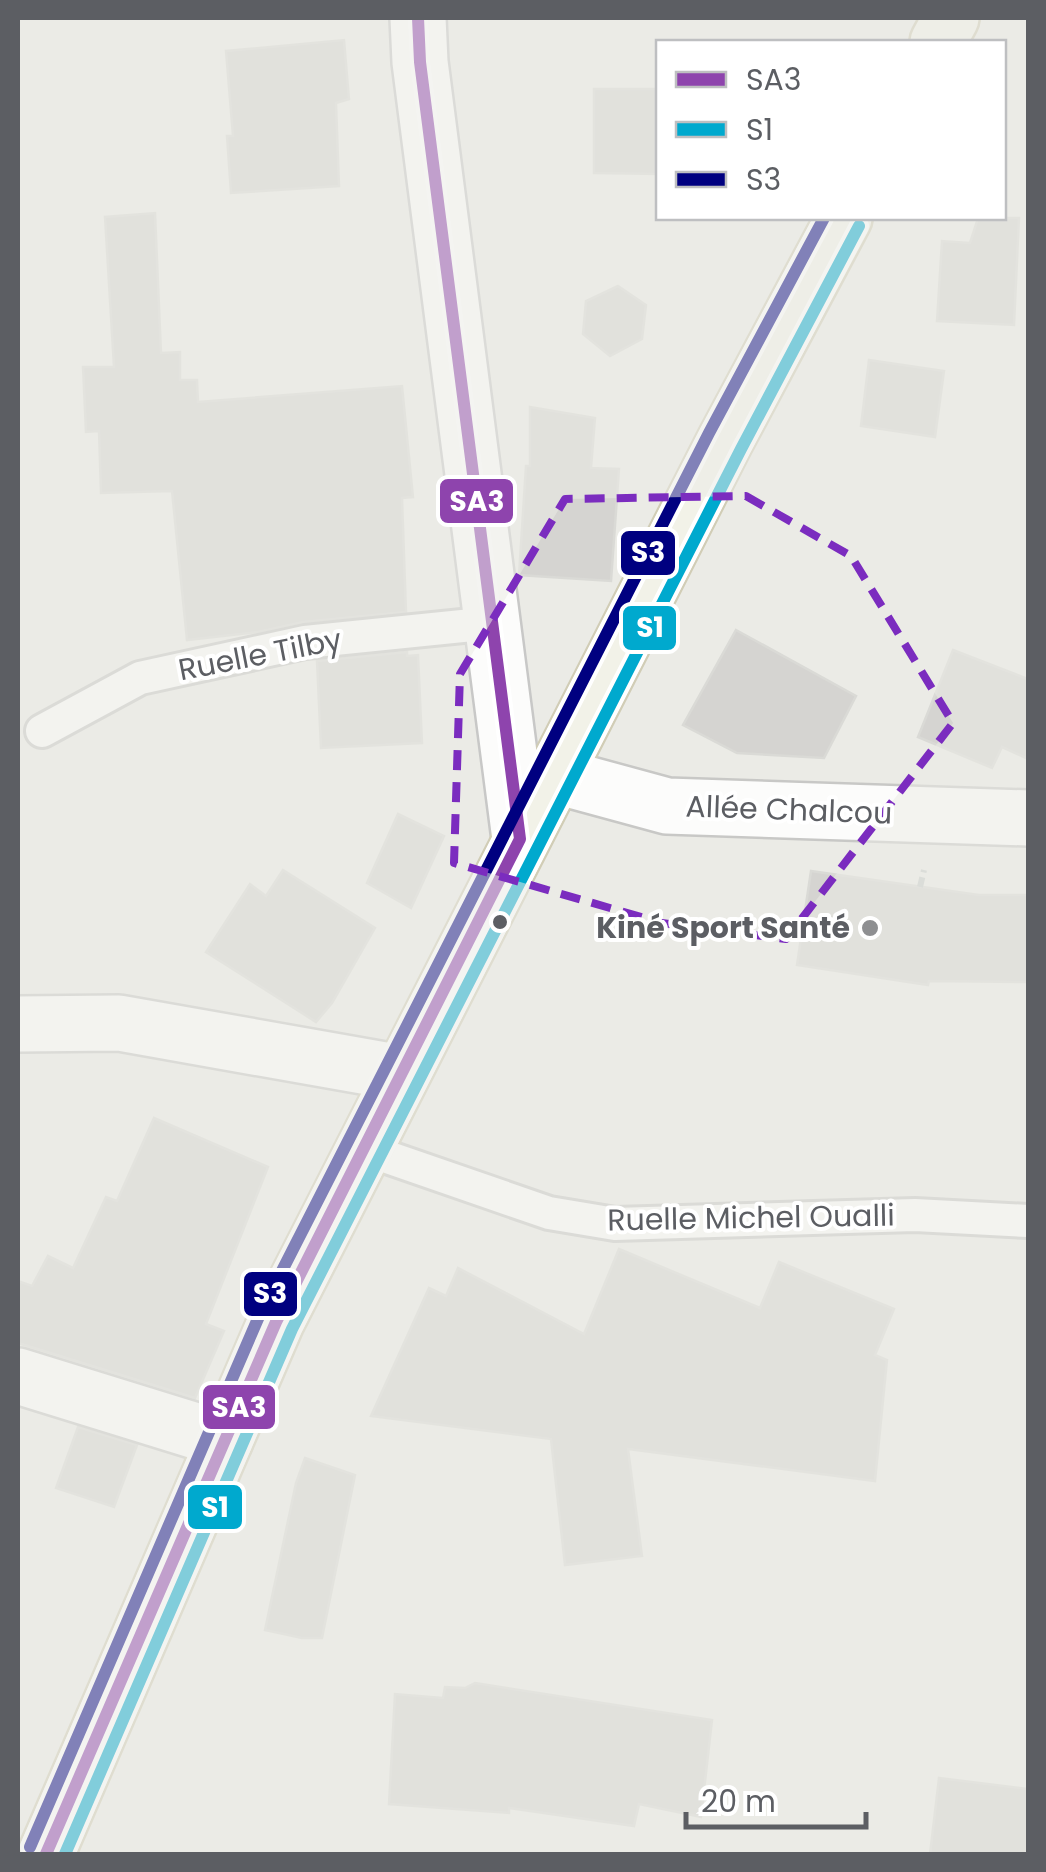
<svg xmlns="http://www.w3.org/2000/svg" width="1046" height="1872" font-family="Poppins,sans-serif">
  <rect width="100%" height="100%" fill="#ebebe6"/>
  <!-- building -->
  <g fill="#d5d4d1" stroke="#dadad6" stroke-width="2.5">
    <path d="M344,40L349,99L336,103L339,186L231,193L227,136H233L226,51Z"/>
    <path d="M594,89H658V174L594,173Z"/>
    <path d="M155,213L161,353L180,352V380H197L198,402L402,386L413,497L402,498L406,612L303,622L258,632L187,640L172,491L101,493L99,431L86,432L83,367H114L105,217Z"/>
    <path d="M978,218H1019L1014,325L937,321L942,241L970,243Z"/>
    <path d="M618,286L646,305L642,339L610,356L583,334L586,301Z"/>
    <path d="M869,360L944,371L935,437L861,426Z"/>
    <path d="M530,407L595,418L591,468L619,469L611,581L519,575L526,466H530Z"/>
    <path d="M736,630L856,696L824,758L737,753L683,725Z"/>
    <path d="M953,650L1028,679V759L1002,747L992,768L918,737Z"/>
    <path d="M407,652V656L418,655L422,743L321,748L317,661Z"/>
    <path d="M398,814L444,836L411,908L367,883Z"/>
    <path d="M283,870L375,928L332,1003L316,1022L206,952L250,884L266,896Z"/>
    <path d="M811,871L979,895H1028V982L929,981L928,985L797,965Z"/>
    <path d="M154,1118L268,1167L206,1324L224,1331L195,1398L18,1343V1281L32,1286L48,1256L73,1268L106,1197L117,1201Z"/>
    <path d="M619,1249L760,1308L779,1262L894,1309L875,1355L887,1360L875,1481L628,1449L642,1556L565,1565L551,1439L371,1416L429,1288L446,1296L458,1268L584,1334Z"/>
    <path d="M78,1427L137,1445L114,1507L56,1488Z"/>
    <path d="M305,1458L355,1475L322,1638H302L265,1630L296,1483Z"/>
    <path d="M475,1683L712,1720L701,1817L639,1804L634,1826L509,1808V1813L389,1804L395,1694L443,1698L445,1687L465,1688Z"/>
    <path d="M939,1778L1028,1789V1854H930Z"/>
  </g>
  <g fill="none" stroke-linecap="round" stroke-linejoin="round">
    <!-- lane casing -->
    <g stroke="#c8c8c6" stroke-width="38">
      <g id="lane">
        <path d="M42,731L140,678L305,642L492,623"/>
        <path d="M364,1149L549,1213L615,1224L915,1215L1028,1221"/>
      </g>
    </g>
    <!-- street casing -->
    <g stroke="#c8c8c6" stroke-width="60">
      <g id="street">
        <path d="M553,775L667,806L1028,818"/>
        <path d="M18,1024L119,1023L402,1073"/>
        <path d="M18,1376L225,1440"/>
      </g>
    </g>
    <!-- secondary casing -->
    <g stroke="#c8c8c7" stroke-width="60">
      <path id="secondary" d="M418,18L420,62L520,839"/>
    </g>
    <!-- primary casing -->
    <g stroke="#d1cdb6" stroke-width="60">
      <g id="primary">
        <path d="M938,42L951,18"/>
        <path d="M46,1854L276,1322L725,441L844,218"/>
      </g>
    </g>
    <!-- path -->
    <path stroke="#c8ccca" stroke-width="6" stroke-dasharray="10 5" stroke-linecap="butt" d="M920,887L924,870"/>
    <!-- lane -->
    <use href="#lane" stroke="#fcfcfb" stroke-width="32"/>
    <!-- street -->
    <use href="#street" stroke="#fcfcfb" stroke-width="55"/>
    <!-- secondary -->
    <use href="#secondary" stroke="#fcfcfb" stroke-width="55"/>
    <!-- primary -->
    <use href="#primary" stroke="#f2f2e8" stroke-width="55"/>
    <!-- bus-1 casing -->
    <g stroke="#fff" stroke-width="20">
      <path id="bus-1" d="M46,1854L276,1322L520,839L420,62L418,18"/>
    </g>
    <!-- bus-2 casing -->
    <g stroke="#fff" stroke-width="20">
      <path id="bus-2" d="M65,1854L292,1329L741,449L859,226"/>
    </g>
    <!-- bus-3 casing -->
    <g stroke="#fff" stroke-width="20">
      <path id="bus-3" d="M30,1847L260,1314L709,433L824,218"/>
    </g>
    <!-- bus-1 -->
    <use href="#bus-1" stroke="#8e44ad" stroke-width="12"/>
    <!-- bus-2 -->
    <use href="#bus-2" stroke="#00a9ce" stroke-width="12"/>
    <!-- bus-3 -->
    <use href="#bus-3" stroke="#000080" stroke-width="12"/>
  </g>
  <!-- marked area -->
  <path d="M0 0H1046V1872H0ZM746,496L851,556L953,723L786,939L662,923L454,863L460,674L565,499Z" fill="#ebebe6" fill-opacity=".55" fill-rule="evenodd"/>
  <path fill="none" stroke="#7b2cbf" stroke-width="8" stroke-dasharray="20 12" stroke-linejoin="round" d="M746,496L851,556L953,723L786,939L662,923L454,863L460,674L565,499Z"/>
  <!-- markers -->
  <circle fill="#5c5e63" stroke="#fff" stroke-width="4" cx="500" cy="922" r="9"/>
  <circle fill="#8e8f91" stroke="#fff" stroke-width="4" cx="870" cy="928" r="10"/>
  <g text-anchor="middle" stroke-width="8" stroke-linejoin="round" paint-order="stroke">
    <!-- street labels -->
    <g font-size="30" fill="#5c5e63" stroke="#fff">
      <text transform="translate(260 655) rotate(-11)" y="10">Ruelle Tilby</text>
      <text transform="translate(789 810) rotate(2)" y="10">Allée Chalcou</text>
      <text transform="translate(751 1218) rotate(-1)" y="10">Ruelle Michel Oualli</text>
    </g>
    <!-- poi labels -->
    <g font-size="30" font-weight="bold" fill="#5c5e63" stroke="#fff" text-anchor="end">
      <text x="850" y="938">Kiné Sport Santé</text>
    </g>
  </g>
  <g stroke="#fff" stroke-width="4">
    <rect x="438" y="477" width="77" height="48" rx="10" fill="#8e44ad"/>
    <rect x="619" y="529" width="58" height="48" rx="10" fill="#000080"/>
    <rect x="621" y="604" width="57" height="48" rx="10" fill="#00a9ce"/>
    <rect x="242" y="1270" width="57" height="48" rx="10" fill="#000080"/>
    <rect x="201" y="1383" width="76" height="48" rx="10" fill="#8e44ad"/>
    <rect x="186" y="1483" width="58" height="48" rx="10" fill="#00a9ce"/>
  </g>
  <g font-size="28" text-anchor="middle" font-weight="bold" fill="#fff">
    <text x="477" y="511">SA3</text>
    <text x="648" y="562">S3</text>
    <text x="650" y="637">S1</text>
    <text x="270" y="1303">S3</text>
    <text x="239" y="1417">SA3</text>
    <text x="215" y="1517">S1</text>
  </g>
  <!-- border -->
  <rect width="1046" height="1872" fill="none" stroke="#5c5e63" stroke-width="40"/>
  <!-- legend -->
  <rect x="656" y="40" width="350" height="180" fill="#ffffff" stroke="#bebfc1" stroke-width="2.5"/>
  <rect x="676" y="72" width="50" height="15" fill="#8e44ad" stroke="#bebfc1" stroke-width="2.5"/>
  <text x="746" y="90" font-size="30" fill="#5c5e63">SA3</text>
  <rect x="676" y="122" width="50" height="15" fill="#00a9ce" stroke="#bebfc1" stroke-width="2.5"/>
  <text x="746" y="140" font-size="30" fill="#5c5e63">S1</text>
  <rect x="676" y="172" width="50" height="15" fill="#000080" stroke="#bebfc1" stroke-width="2.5"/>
  <text x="746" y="190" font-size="30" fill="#5c5e63">S3</text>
  <!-- scale -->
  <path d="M686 1812v15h180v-15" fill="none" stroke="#5c5e63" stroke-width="5"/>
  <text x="701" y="1812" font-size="30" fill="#5c5e63" stroke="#ffffff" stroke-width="8" paint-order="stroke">20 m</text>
</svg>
